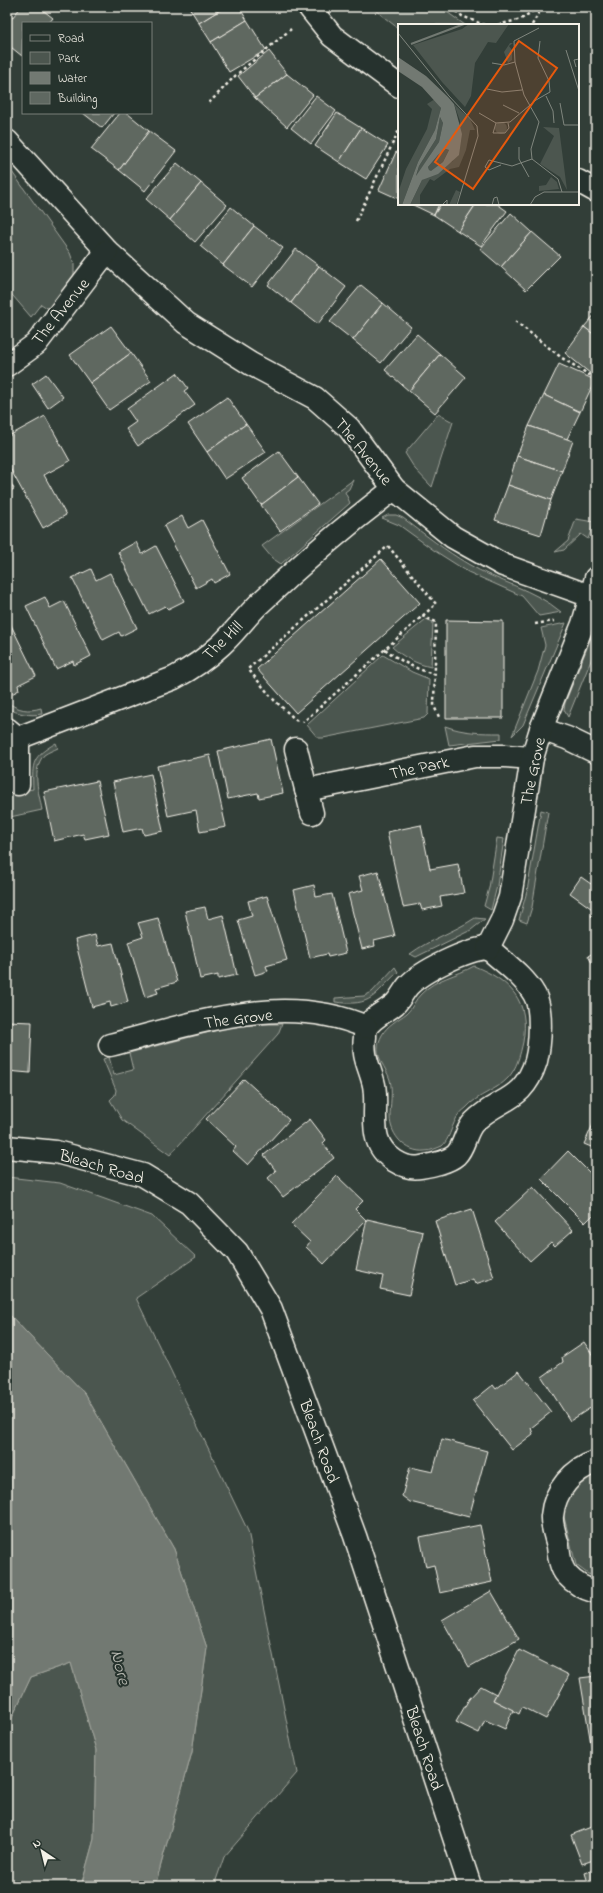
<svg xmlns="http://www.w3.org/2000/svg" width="603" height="1893" font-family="'Indie Flower',sans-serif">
  <rect width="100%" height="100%" fill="#323e38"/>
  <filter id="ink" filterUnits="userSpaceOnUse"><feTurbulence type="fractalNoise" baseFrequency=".025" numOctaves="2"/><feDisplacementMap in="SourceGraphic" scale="8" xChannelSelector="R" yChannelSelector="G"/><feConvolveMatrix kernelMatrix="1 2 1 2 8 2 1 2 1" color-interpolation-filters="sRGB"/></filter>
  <g filter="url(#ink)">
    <!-- green -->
    <g fill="#4c564f" stroke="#a0a49c">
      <path d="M377,7H440L465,25H399V29L375,10Z"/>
      <path d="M7,165L70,253L74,264V275L52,311L41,304L31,317L7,289Z"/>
      <path d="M438,414L453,422L432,487L415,469L405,453Z"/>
      <path d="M353,480L349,489L345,492L350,503L281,564L272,558L262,546Z"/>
      <path d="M388,515H396L403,518C424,534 446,551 468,564C498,582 534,589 561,612L539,616L522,596L468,572L435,551L399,525L382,518Z"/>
      <path d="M576,519L594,522L588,539L581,534L564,550L555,552L568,541Z"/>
      <path d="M426,619L433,622L431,667C416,664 403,657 392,647Z"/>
      <path d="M566,623L523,725L512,736L538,671L545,645L541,628Z"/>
      <path d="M591,638L596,641V648L568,717L564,710L565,703Z"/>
      <path d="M383,655L412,672L429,679L428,714L424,718L323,738H318L307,725Z"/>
      <path d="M7,702C18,710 28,712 41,708L42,714C30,716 18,714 7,708Z"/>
      <path d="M445,726C464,733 481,733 501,733V739L449,745Z"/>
      <path d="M56,743L58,748C54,750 48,752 44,755C31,770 39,793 42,810L10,817L7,808V784L9,793L33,789C32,762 32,757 56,743Z"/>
      <path d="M541,810L548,812L532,907L527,923L519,920L527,891Z"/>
      <path d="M497,838L504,839L497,886L491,910L484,906L489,888Z"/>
      <path d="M475,918L485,919L471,930L416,957L410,954C430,939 454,932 475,918Z"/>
      <path d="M474,966C511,981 530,1001 523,1042C520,1055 517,1068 508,1078C496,1091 478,1094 466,1108C462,1111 458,1115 456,1119C451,1128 449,1140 442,1146C437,1148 431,1151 425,1151C406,1153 390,1135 390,1117C390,1106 393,1091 390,1080C385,1064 371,1055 382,1035C387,1025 398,1020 407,1013C413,1008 415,999 421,994C436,978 457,976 474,966Z"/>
      <path d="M395,967L398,972C373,995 373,1007 335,1002V998L364,996L372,992Z"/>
      <path d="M264,1024H282L278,1034L170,1155L122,1120L110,1100L115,1095L116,1090L103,1059L109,1057L114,1075L133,1070L129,1053L229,1027Z"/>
      <path d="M7,1177L60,1183L152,1216L196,1257L136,1298L248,1531L297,1773L224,1857L214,1886H155L192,1752L207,1648L174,1549L85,1394L7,1312Z"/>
      <path d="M596,1474V1576L588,1574L576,1565L562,1509L577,1484Z"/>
      <path d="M71,1663L96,1750L94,1839L81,1886H7V1728L31,1677Z"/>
    </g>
    <!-- water -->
    <path fill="#727972" stroke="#a6a9a1" d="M7,1312L85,1394L174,1549L207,1648L192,1752L155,1886H81L94,1839L96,1750L71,1663L31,1677L7,1728Z"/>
    <!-- building -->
    <g fill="#5f6861" stroke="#f4f1e8">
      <path d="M21,7H39L53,18L49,23H23L22,56L7,44V24Z"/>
      <path d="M189,7H225L199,23Z"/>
      <path d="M225,7H239L247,20L211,42L199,23Z"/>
      <path d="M247,20L266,50L229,72L211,42Z"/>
      <path d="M269,51L287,74L255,98L238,76Z"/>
      <path d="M287,74L313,95L287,127L255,98Z"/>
      <path d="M316,96L336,111L311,144L291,128Z"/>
      <path d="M83,113H114L102,128Z"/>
      <path d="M120,113H127L149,131L119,170L91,149Z"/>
      <path d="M337,113L361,128L339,162L315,146Z"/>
      <path d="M361,128L388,145L366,179L339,162Z"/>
      <path d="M149,131L176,151L145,191L119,170Z"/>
      <path d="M396,152L399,153V199L379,190Z"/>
      <path d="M177,163L201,183L170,220L146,199Z"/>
      <path d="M201,183L227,205L195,242L170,220Z"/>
      <path d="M411,204H439L434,215Z"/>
      <path d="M441,204H476L458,231L434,215Z"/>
      <path d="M476,204H497L507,211L481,246L458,231Z"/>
      <path d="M231,207L254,226L223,265L200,246Z"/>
      <path d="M511,213L532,232L501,267L480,249Z"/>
      <path d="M254,226L283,248L252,287L223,265Z"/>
      <path d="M532,232L560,256L526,290L501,267Z"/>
      <path d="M296,249L319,266L291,303L268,285Z"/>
      <path d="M319,266L346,287L318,324L291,303Z"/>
      <path d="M361,285L383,303L353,340L330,322Z"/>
      <path d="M383,303L411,327L381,363L353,340Z"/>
      <path d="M596,313V336L584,327Z"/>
      <path d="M111,326L131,353L90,383L70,355Z"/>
      <path d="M584,327L596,336V378L565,353Z"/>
      <path d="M417,334L440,354L409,391L385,370Z"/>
      <path d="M131,353L151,381L109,410L90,383Z"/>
      <path d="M440,354L466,377L435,413L409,391Z"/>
      <path d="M559,364L595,380L580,412L544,395Z"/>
      <path d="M177,373L188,388L184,391L195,405L138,446L126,429L136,422L127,409Z"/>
      <path d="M46,374L63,397L48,408L32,384Z"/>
      <path d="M544,395L580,412L567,439L529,426Z"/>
      <path d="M227,397L246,424L207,452L188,424Z"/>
      <path d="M45,416L70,461L44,475L66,515L43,528L7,463V437Z"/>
      <path d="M246,424L266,452L225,479L207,452Z"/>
      <path d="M529,426L573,441L562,471L517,456Z"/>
      <path d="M279,451L298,477L261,505L242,478Z"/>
      <path d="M517,456L562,471L551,500L508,485Z"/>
      <path d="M7,476L14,489L7,493Z"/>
      <path d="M298,477L318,504L280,531L261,505Z"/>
      <path d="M508,485L551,500L541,535L495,520Z"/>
      <path d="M182,516L188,528L202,520L230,574L214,583L212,579L196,588L164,526Z"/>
      <path d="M136,542L142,554L156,546L184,601L168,609L165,606L149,614L118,552Z"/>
      <path d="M381,559L420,603L296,713L257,669Z"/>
      <path d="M91,569L96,580L110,573L137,628L121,636L119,632L103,640L72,578Z"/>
      <path d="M45,597L50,608L64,601L91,656L74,665L73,661L56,669L26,606Z"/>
      <path d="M7,617L36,676L18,685L19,690L8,696Z"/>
      <path d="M446,620L503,621V718H446Z"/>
      <path d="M271,739L283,793L259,798L258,793L228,799L218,751Z"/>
      <path d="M210,755L226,827L200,832L196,810L168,816L157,766Z"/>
      <path d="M151,774L163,831L144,835L142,828L123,832L113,782Z"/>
      <path d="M97,781L109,834L85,839L83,834L54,841L44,792Z"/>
      <path d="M421,825L430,869L458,864L464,893L440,897L442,906L422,910L420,904L403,907L387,832Z"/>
      <path d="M378,871L395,936L374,941L375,946L362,949L348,894L363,890L359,876Z"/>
      <path d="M596,876V920L591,916L595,911L570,893L581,877L591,884Z"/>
      <path d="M314,885L316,897L332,894L346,953L328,957L327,954L310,958L294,890Z"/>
      <path d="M267,896L287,960L266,966L268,971L255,975L238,920L252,916L248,901Z"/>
      <path d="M205,907L208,919L223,915L237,975L218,979V975L200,979L185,911Z"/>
      <path d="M158,918L177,982L156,988L158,993L145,997L128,942L143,937L138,923Z"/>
      <path d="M95,935L98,946L113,943L128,1002L111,1007L110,1002L92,1007L75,940Z"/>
      <path d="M596,951V970L588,956Z"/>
      <path d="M7,1021L32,1022L30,1073L7,1071Z"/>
      <path d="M244,1079L289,1120L248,1165L233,1151L236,1147L206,1119Z"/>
      <path d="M596,1118V1149L584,1144Z"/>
      <path d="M310,1119L326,1140L323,1143L334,1158L283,1197L268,1178L276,1171L264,1155Z"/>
      <path d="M568,1151L596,1179V1212L585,1223L541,1179Z"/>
      <path d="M337,1176L363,1201L355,1209L366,1220L324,1264L306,1247L310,1242L291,1224Z"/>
      <path d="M533,1187L573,1230L555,1246L551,1242L530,1261L495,1222Z"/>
      <path d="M472,1209L494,1278L475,1284L473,1279L455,1285L435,1221Z"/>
      <path d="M367,1219L423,1232L409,1295L380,1289L383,1276L356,1270Z"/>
      <path d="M584,1342L596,1360V1407L595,1405L570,1421L542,1377L563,1362L562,1357Z"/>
      <path d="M519,1371L551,1412L531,1428L533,1434L512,1450L473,1401L493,1385L496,1389Z"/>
      <path d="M442,1439L487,1451L469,1517L410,1502L402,1496L410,1467L433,1472Z"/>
      <path d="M480,1525L492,1582L440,1593L434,1565L426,1567L420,1537Z"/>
      <path d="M491,1591L519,1639L469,1667L442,1620Z"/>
      <path d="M519,1650L569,1675L546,1719L522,1707L519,1714L493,1700Z"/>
      <path d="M596,1676V1750H592L580,1678Z"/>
      <path d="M481,1686L496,1694L493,1700L513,1710L505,1729L485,1720L479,1733L456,1722L469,1699Z"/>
      <path d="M596,1825V1859L582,1864L571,1835Z"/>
      <path d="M596,1869V1886H589L585,1873Z"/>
    </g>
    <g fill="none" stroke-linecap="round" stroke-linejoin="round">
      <!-- street casing -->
      <g stroke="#f4f1e8" stroke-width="25">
        <g id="street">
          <path d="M309,7L332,36L399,86"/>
          <path d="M7,141L107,251L186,323L251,364L315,398L349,428L394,489L453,537L503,565L596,598"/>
          <path d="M578,181L596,191"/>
          <path d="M7,365L36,344L107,251"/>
          <path d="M7,729L18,738V784"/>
          <path d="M541,729L567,738L596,752"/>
          <path d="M18,738L174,678C191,669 207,658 221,645C234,633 245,618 258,605C301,564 346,525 394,489"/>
          <path d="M296,749L312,813"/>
          <path d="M306,790L475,756H505L532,758"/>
          <path d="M488,948C503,962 524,976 534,994C543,1008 540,1045 536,1061C523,1103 499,1097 474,1122C465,1131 465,1146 456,1155C448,1162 432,1165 421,1167C411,1169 403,1166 395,1161C365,1142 379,1113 374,1085C370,1067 362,1057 365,1037C365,1034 365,1030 366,1028C372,1017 387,1011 395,1004C400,999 403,992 408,986C422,971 467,949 488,948Z"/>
          <path d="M488,948L502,920L510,897L532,758L541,729L583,624L596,578"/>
          <path d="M110,1045C192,1024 284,991 366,1027"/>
          <path d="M596,1462C573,1469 554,1491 552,1516C551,1525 556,1537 558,1546C559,1555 560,1568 567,1575C575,1584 585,1589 596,1592"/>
        </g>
      </g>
      <!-- secondary casing -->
      <g stroke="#f4f1e8" stroke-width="25">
        <path id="secondary" d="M7,1147L56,1152L143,1175L189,1203L237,1252L271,1309L355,1536L470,1886"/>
      </g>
      <!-- path -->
      <g stroke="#f4f1e8" stroke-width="2.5" stroke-dasharray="3 3" stroke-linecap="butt">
        <path d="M451,7L462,16L484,25"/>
        <path d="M366,9L368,7"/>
        <path d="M498,25L521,19L539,7"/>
        <path d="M532,25L542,7"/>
        <path d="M209,103L236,75L291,29"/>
        <path d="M356,221L399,130"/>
        <path d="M515,321L562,358L596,379"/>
        <path d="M422,616L436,622L434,706L440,719"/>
        <path d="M535,624L554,621"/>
        <path d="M385,649C400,661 415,669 434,674"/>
        <path d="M297,721L274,700L248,669L388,546L436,604L303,722"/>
      </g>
      <!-- street -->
      <use href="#street" stroke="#26332d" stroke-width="22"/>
      <!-- secondary -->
      <use href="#secondary" stroke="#26332d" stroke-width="22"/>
    </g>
  </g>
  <g text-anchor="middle" stroke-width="4" stroke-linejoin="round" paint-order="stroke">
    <!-- street labels -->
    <g font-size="17" fill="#f4f1e8" stroke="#26332d">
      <text transform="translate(60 311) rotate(-51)" y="6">The Avenue</text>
      <text transform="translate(364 451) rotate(51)" y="6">The Avenue</text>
      <text transform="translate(222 640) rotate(-44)" y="6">The Hill</text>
      <text transform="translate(419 767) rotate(-12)" y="6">The Park</text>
      <text transform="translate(532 771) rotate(-78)" y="6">The Grove</text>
      <text transform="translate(238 1018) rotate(-7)" y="6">The Grove</text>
      <text transform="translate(102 1166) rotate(16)" y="6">Bleach Road</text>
      <text transform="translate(320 1441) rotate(70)" y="6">Bleach Road</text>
      <text transform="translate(425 1748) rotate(72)" y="6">Bleach Road</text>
    </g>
    <!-- water labels -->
    <g font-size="18" font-style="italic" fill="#babbb3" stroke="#26332d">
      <text transform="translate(121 1667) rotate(76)" y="6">Nore</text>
    </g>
  </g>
  <!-- overview -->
  <g transform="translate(398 24)">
    <rect width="181" height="181" fill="#323e38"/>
    <path d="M71,0H111L98,19L90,18L77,39L73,72L67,83L44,58L15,21L64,5ZM112,19H115L111,22L114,26V36L110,39L106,28ZM37,75L43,84L37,106L20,138L4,181H0V169L8,145L29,105L34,85L29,80ZM56,80L72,95L77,106H72L68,126L61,143L52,145L36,157L32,155L22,171V181H12L24,156L55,137L62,97ZM42,93L45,99L41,118L18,153L21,142L38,115ZM97 104a6 6 0 1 1 12 0a6 6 0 1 1-12 0ZM145,103L161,104L169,166L162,153L142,140L156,112ZM48,125L51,126L45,138L33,148L31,146L30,143L40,131ZM153,153L159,158L161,165L141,167V162L148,161ZM58,166L62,168L58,181H51Z" fill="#4c564f"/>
    <path d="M0,33L28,52L50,73L56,80L64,110L61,131L40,150L24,156L12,181H4L20,138L37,106L43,84L24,63L0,47ZM42,93L45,99L41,118L18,152L21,142L38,115ZM48,125L51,126L45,138L33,147L31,146L30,143L40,131Z" fill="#727972" fill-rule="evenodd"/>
    <path fill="none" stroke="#727972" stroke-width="2" d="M13,20L66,0"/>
    <path fill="none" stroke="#80867e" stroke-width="1" d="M141,4L116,17L117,38L126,71L141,98L133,125L134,135L160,155L164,168M0,9L51,72L79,102L80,112L59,181M168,26L181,67M94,39L106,41L117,38M178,43L176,36L181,35M89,65L104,68L124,66M148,72L155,87L156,99M162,79L166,101H181M105,81L121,89M81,89L98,99M110,99L111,104L107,109H95L98,99L112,98L138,76L152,68L151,57L140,34L142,17M121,123V135L131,153M103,141L91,146L87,143L91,136L114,142L134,135M44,181L49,176V181M94,181L96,174L99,173L101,181M132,181L137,173L146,168H181"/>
    <path fill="#e8590c" fill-opacity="0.15" stroke="#e8590c" stroke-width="2" d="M121,17L159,44L75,165L37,138Z"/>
    <rect width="181" height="181" fill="none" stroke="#f4f1e8" stroke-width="2"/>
  </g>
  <!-- margin -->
  <rect width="603" height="1893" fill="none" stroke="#26332d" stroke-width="24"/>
  <rect x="12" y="12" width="579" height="1869" fill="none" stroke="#f4f1e8" stroke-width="1.5" filter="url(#ink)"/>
  <!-- legend -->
  <rect x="22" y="22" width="130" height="92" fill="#26332d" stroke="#787f78"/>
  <rect x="30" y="35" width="20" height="6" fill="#26332d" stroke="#787f78"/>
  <text x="58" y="42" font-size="12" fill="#f4f1e8">Road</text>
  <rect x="30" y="52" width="20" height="12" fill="#4c564f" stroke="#787f78"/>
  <text x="58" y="62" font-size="12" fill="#f4f1e8">Park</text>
  <rect x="30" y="72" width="20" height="12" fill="#727972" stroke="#787f78"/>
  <text x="58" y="82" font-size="12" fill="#f4f1e8">Water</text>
  <rect x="30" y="92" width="20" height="12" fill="#5f6861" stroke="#787f78"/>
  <text x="58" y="102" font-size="12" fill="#f4f1e8">Building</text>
  <!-- north arrow -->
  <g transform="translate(42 1851) rotate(325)" stroke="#26332d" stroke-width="3" paint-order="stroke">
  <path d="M0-3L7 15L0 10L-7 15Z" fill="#f4f1e8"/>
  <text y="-6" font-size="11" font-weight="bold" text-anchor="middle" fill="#f4f1e8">N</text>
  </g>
</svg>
